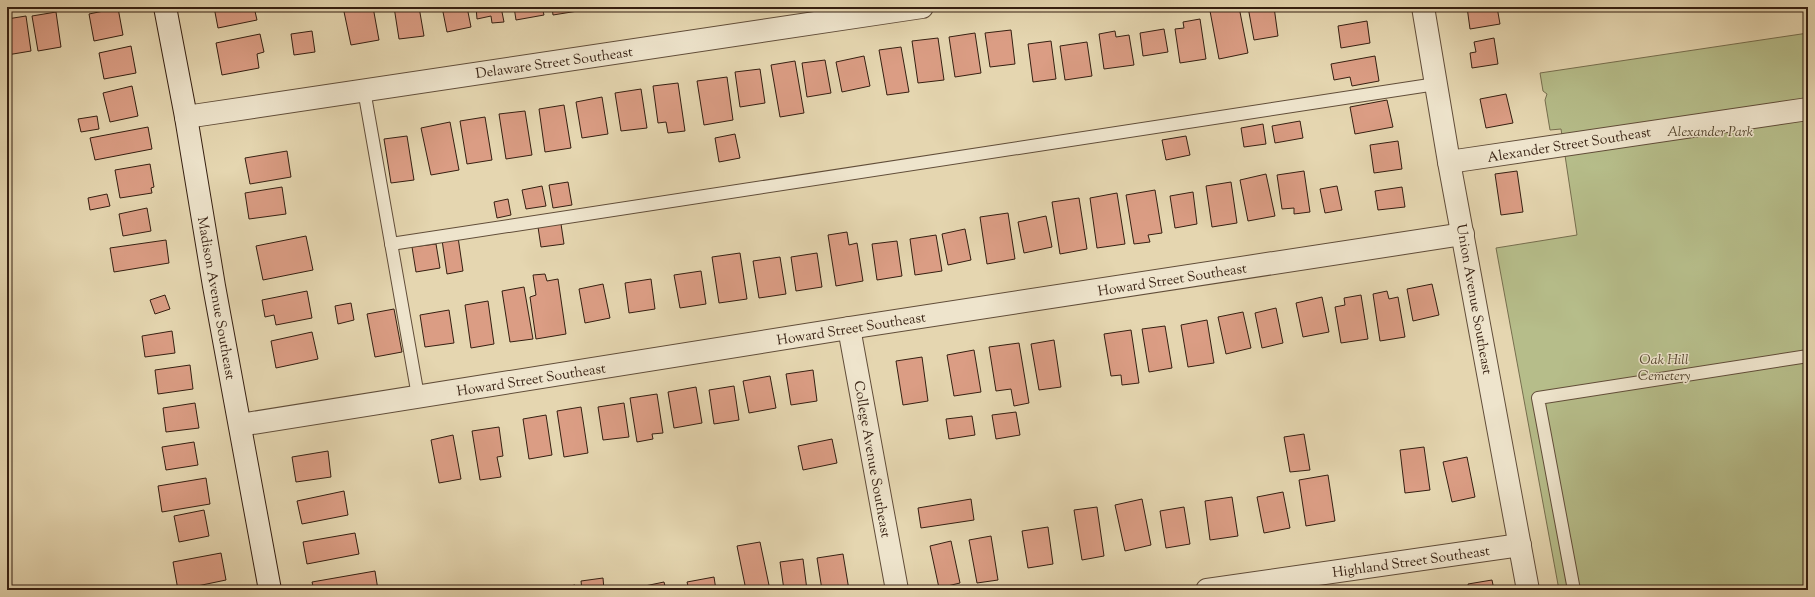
<svg xmlns="http://www.w3.org/2000/svg" width="1815" height="597" font-family="'Sorts Mill Goudy',serif">
  <rect width="100%" height="100%" fill="#e5d6b0"/>
  <filter id="stains"><feTurbulence type="fractalNoise" baseFrequency=".005" numOctaves="4"/><feColorMatrix values="0 0 0 0 .2 0 0 0 0 .09 0 0 0 0 .02 0 0 0 .5 -.17"/></filter>
  <radialGradient id="worn" r=".72"><stop offset=".6" stop-color="#630" stop-opacity="0"/><stop offset="1" stop-color="#630" stop-opacity=".3"/></radialGradient>
  <!-- green -->
  <path fill="#b6bd8a" stroke="#766e4e" d="M1808,33V590H1559L1496,248L1577,235L1561,129L1550,130L1545,100L1547,94L1543,91L1540,73Z"/>
  <!-- building -->
  <g fill="#db9d84" stroke="#351f11">
    <path d="M214,7H254L257,20L218,28Z"/>
    <path d="M343,7H373L379,40L351,45Z"/>
    <path d="M394,7H419L424,36L399,39Z"/>
    <path d="M442,7H467L471,27L447,32Z"/>
    <path d="M476,7H501L504,22L492,23L491,16L477,19Z"/>
    <path d="M514,7H542L544,15L516,20Z"/>
    <path d="M552,7H584V10L553,15Z"/>
    <path d="M1229,7H1239L1248,53L1219,59L1210,11Z"/>
    <path d="M1248,7H1274L1278,36L1254,40Z"/>
    <path d="M1339,7H1356L1340,10Z"/>
    <path d="M1467,7H1497L1500,24L1470,29Z"/>
    <path d="M118,8L123,35L94,41L89,14Z"/>
    <path d="M56,12L61,47L38,51L32,16Z"/>
    <path d="M26,16L31,51L7,55V19Z"/>
    <path d="M1200,19L1206,59L1180,63L1175,29L1184,28L1183,22Z"/>
    <path d="M1367,21L1370,43L1341,48L1338,26Z"/>
    <path d="M1164,29L1168,52L1143,56L1140,33Z"/>
    <path d="M1011,30L1015,64L990,67L985,33Z"/>
    <path d="M312,31L315,52L294,55L291,34Z"/>
    <path d="M1115,31L1116,37L1129,35L1134,65L1104,69L1099,34Z"/>
    <path d="M975,33L981,73L955,77L949,37Z"/>
    <path d="M260,34L264,52L257,54L259,68L222,75L216,43Z"/>
    <path d="M938,38L944,80L918,83L912,41Z"/>
    <path d="M1494,38L1498,64L1472,68L1470,53L1476,52L1474,42Z"/>
    <path d="M1051,41L1056,79L1033,82L1028,44Z"/>
    <path d="M1087,42L1092,76L1065,80L1060,46Z"/>
    <path d="M131,46L136,73L104,79L99,53Z"/>
    <path d="M901,47L909,92L887,95L879,50Z"/>
    <path d="M864,56L870,86L842,92L836,62Z"/>
    <path d="M1375,56L1379,81L1352,86L1350,77L1334,80L1331,64Z"/>
    <path d="M825,60L831,93L807,97L802,63Z"/>
    <path d="M795,61L804,113L780,117L771,65Z"/>
    <path d="M760,69L765,103L740,107L735,72Z"/>
    <path d="M727,77L733,120L704,125L697,81Z"/>
    <path d="M678,83L685,131L668,133L666,122L658,123L653,86Z"/>
    <path d="M132,86L138,116L110,122L103,93Z"/>
    <path d="M641,89L647,128L621,131L615,93Z"/>
    <path d="M1506,94L1513,123L1486,128L1480,99Z"/>
    <path d="M602,97L608,134L582,138L576,102Z"/>
    <path d="M1387,100L1393,127L1355,134L1350,107Z"/>
    <path d="M564,105L571,148L545,152L539,109Z"/>
    <path d="M525,111L532,155L506,159L499,114Z"/>
    <path d="M97,116L99,129L81,132L78,119Z"/>
    <path d="M485,117L492,160L467,164L460,121Z"/>
    <path d="M1300,121L1303,138L1275,143L1272,126Z"/>
    <path d="M450,122L459,170L431,175L421,128Z"/>
    <path d="M1263,124L1266,144L1244,147L1241,128Z"/>
    <path d="M148,127L152,149L95,160L90,138Z"/>
    <path d="M735,134L740,158L719,162L715,138Z"/>
    <path d="M407,136L414,180L391,183L384,139Z"/>
    <path d="M1186,136L1190,155L1166,160L1162,140Z"/>
    <path d="M1398,141L1402,169L1374,173L1370,145Z"/>
    <path d="M287,151L291,177L250,184L245,158Z"/>
    <path d="M150,164L154,187L151,188L152,193L120,198L115,170Z"/>
    <path d="M1304,171L1310,212L1294,214V208L1282,209L1277,175Z"/>
    <path d="M1517,171L1523,212L1501,215L1495,174Z"/>
    <path d="M1266,174L1275,216L1248,221L1240,180Z"/>
    <path d="M568,182L572,205L553,208L549,185Z"/>
    <path d="M1231,182L1237,223L1212,227L1206,186Z"/>
    <path d="M542,186L546,206L526,209L522,190Z"/>
    <path d="M1337,186L1342,210L1325,213L1320,189Z"/>
    <path d="M282,187L286,214L249,219L245,193Z"/>
    <path d="M1402,187L1405,207L1378,210L1375,191Z"/>
    <path d="M1155,190L1162,233L1148,235L1150,242L1134,244L1126,195Z"/>
    <path d="M1193,192L1197,224L1175,228L1170,196Z"/>
    <path d="M1117,193L1125,244L1097,248L1090,198Z"/>
    <path d="M107,194L110,206L90,210L88,198Z"/>
    <path d="M1079,198L1087,249L1060,254L1052,202Z"/>
    <path d="M508,199L511,215L497,218L494,202Z"/>
    <path d="M147,208L151,231L123,236L119,214Z"/>
    <path d="M1008,213L1015,259L987,264L980,217Z"/>
    <path d="M1046,216L1052,247L1024,253L1018,222Z"/>
    <path d="M561,224L564,244L541,247L538,227Z"/>
    <path d="M965,229L971,260L948,265L942,234Z"/>
    <path d="M847,232L849,245L857,243L863,281L836,286L828,235Z"/>
    <path d="M936,235L942,271L915,275L910,239Z"/>
    <path d="M306,236L313,270L263,280L256,246Z"/>
    <path d="M458,237L463,271L447,274L442,240Z"/>
    <path d="M166,240L169,263L114,272L110,248Z"/>
    <path d="M897,241L902,276L877,280L872,244Z"/>
    <path d="M436,244L440,268L416,272L412,247Z"/>
    <path d="M740,253L747,299L719,303L712,257Z"/>
    <path d="M817,253L822,287L796,291L791,257Z"/>
    <path d="M780,257L786,294L759,298L753,261Z"/>
    <path d="M701,271L706,304L680,308L674,275Z"/>
    <path d="M545,274L547,281L558,279L566,334L536,339L530,297L536,295L533,275Z"/>
    <path d="M651,279L655,309L629,313L625,283Z"/>
    <path d="M603,284L610,318L585,323L579,289Z"/>
    <path d="M1432,284L1439,315L1413,321L1407,289Z"/>
    <path d="M524,287L533,339L510,342L502,291Z"/>
    <path d="M307,291L312,318L276,325L274,315L265,317L262,300Z"/>
    <path d="M1387,291L1389,299L1398,297L1405,337L1380,341L1373,294Z"/>
    <path d="M165,295L170,309L155,314L150,300Z"/>
    <path d="M1361,295L1368,339L1341,343L1335,307L1345,305L1344,298Z"/>
    <path d="M1322,297L1329,332L1303,337L1296,303Z"/>
    <path d="M488,301L494,344L471,348L465,305Z"/>
    <path d="M351,303L354,320L338,324L335,306Z"/>
    <path d="M1276,308L1283,343L1262,348L1255,313Z"/>
    <path d="M394,309L402,352L375,357L367,314Z"/>
    <path d="M449,310L454,343L425,347L420,315Z"/>
    <path d="M1243,312L1251,348L1226,354L1218,317Z"/>
    <path d="M1207,320L1214,363L1188,367L1181,325Z"/>
    <path d="M1165,326L1172,368L1149,372L1142,329Z"/>
    <path d="M1131,330L1139,383L1122,385L1121,375L1111,376L1104,334Z"/>
    <path d="M172,331L175,353L145,357L142,336Z"/>
    <path d="M312,332L318,359L276,368L271,341Z"/>
    <path d="M1054,340L1061,387L1039,390L1031,344Z"/>
    <path d="M1019,343L1029,403L1014,406L1011,389L996,391L989,347Z"/>
    <path d="M974,350L981,392L954,396L947,355Z"/>
    <path d="M922,357L928,401L903,405L896,361Z"/>
    <path d="M190,365L193,389L158,394L155,370Z"/>
    <path d="M813,370L817,401L791,405L786,374Z"/>
    <path d="M770,376L776,408L749,413L743,381Z"/>
    <path d="M734,386L739,420L714,424L709,390Z"/>
    <path d="M696,387L702,423L674,428L668,392Z"/>
    <path d="M657,394L663,433L652,434L653,439L637,442L630,398Z"/>
    <path d="M195,403L199,428L166,432L163,408Z"/>
    <path d="M624,403L629,437L603,440L598,407Z"/>
    <path d="M581,407L588,453L564,457L557,411Z"/>
    <path d="M1016,412L1020,435L996,439L992,415Z"/>
    <path d="M546,415L552,455L529,459L523,419Z"/>
    <path d="M972,416L975,435L949,439L946,419Z"/>
    <path d="M499,427L503,456L497,457L501,477L480,480L472,431Z"/>
    <path d="M1304,434L1310,470L1290,472L1284,437Z"/>
    <path d="M453,435L461,479L439,483L431,440Z"/>
    <path d="M832,439L837,463L803,470L798,446Z"/>
    <path d="M194,442L198,465L166,470L162,447Z"/>
    <path d="M1424,447L1430,490L1405,493L1400,450Z"/>
    <path d="M328,451L331,477L296,482L292,457Z"/>
    <path d="M1467,457L1475,497L1452,502L1443,462Z"/>
    <path d="M1328,475L1335,521L1306,526L1299,480Z"/>
    <path d="M206,478L210,504L162,512L158,486Z"/>
    <path d="M344,491L348,515L302,524L297,501Z"/>
    <path d="M1283,492L1290,528L1264,533L1257,497Z"/>
    <path d="M1232,497L1238,536L1210,540L1205,501Z"/>
    <path d="M971,499L974,520L921,528L918,508Z"/>
    <path d="M1142,499L1151,545L1125,551L1115,505Z"/>
    <path d="M1097,507L1104,556L1082,560L1074,510Z"/>
    <path d="M1184,507L1190,544L1166,548L1160,511Z"/>
    <path d="M204,510L209,536L179,542L174,516Z"/>
    <path d="M1048,527L1053,564L1028,568L1022,531Z"/>
    <path d="M355,533L359,554L307,564L303,542Z"/>
    <path d="M991,536L998,580L977,583L969,540Z"/>
    <path d="M951,541L960,583L939,588L930,546Z"/>
    <path d="M760,542L770,590H746L737,546Z"/>
    <path d="M221,553L226,580L178,590L173,562Z"/>
    <path d="M843,554L849,590H822L817,558Z"/>
    <path d="M803,559L807,590H784L780,562Z"/>
    <path d="M375,571L378,590H314L312,582Z"/>
    <path d="M714,577L716,590H689L687,582Z"/>
    <path d="M603,578L604,590H582L581,581Z"/>
    <path d="M10,580L11,590H7V581Z"/>
    <path d="M1492,580L1494,590H1469L1468,584Z"/>
    <path d="M664,582L666,590H640V587Z"/>
    <path d="M575,585L576,590H554V589Z"/>
    <path d="M1462,586L1463,590H1441Z"/>
    <path d="M226,588V590H212Z"/>
  </g>
  <g fill="none" stroke-linecap="round" stroke-linejoin="round">
    <!-- lane casing -->
    <g stroke="#614d39" stroke-width="14">
      <g id="lane">
        <path d="M364,90L418,396"/>
        <path d="M391,244L1436,84"/>
        <path d="M1574,590L1538,398L1808,356"/>
      </g>
    </g>
    <!-- street casing -->
    <g stroke="#614d39" stroke-width="24">
      <g id="street">
        <path d="M1423,7L1449,162L1528,590"/>
        <path d="M186,117L922,7"/>
        <path d="M1449,162L1808,109"/>
        <path d="M849,328L897,590"/>
        <path d="M240,425L849,328L1463,234"/>
        <path d="M1207,590L1520,545"/>
      </g>
    </g>
    <!-- secondary casing -->
    <g stroke="#351f11" stroke-width="24">
      <path id="secondary" d="M165,7L186,117L214,286L270,590"/>
    </g>
    <!-- lane -->
    <use href="#lane" stroke="#eee4cc" stroke-width="12"/>
    <!-- street -->
    <use href="#street" stroke="#eee4cc" stroke-width="22"/>
    <!-- secondary -->
    <use href="#secondary" stroke="#eee4cc" stroke-width="22"/>
  </g>
  <g text-anchor="middle" stroke-width="3" stroke-linejoin="round" paint-order="stroke">
    <!-- street labels -->
    <g font-size="14" fill="#351f11" stroke="#eee4cc">
      <text transform="translate(554 62) rotate(-8)" y="5">Delaware Street Southeast</text>
      <text transform="translate(1569 144) rotate(-9)" y="5">Alexander Street Southeast</text>
      <text transform="translate(1172 279) rotate(-9)" y="5">Howard Street Southeast</text>
      <text transform="translate(217 298) rotate(80)" y="5">Madison Avenue Southeast</text>
      <text transform="translate(1475 299) rotate(80)" y="5">Union Avenue Southeast</text>
      <text transform="translate(851 328) rotate(-9)" y="5">Howard Street Southeast</text>
      <text transform="translate(531 379) rotate(-9)" y="5">Howard Street Southeast</text>
      <text transform="translate(873 459) rotate(80)" y="5">College Avenue Southeast</text>
      <text transform="translate(1411 561) rotate(-8)" y="5">Highland Street Southeast</text>
    </g>
    <!-- park labels -->
    <g font-size="14" font-style="italic" fill="#55462f" stroke="#eee4cc">
      <text x="1710" y="136">Alexander Park</text>
      <text x="1664" y="364">Oak Hill<tspan x="1664" dy="16">Cemetery</tspan></text>
    </g>
  </g>
  <!-- margin -->
  <rect width="1815" height="597" fill="none" stroke="#e5d6b0" stroke-width="24"/>
  <rect x="8" y="8" width="1799" height="581" fill="none" stroke="#351f11" stroke-width="2"/>
  <rect x="12" y="12" width="1791" height="573" fill="none" stroke="#351f11"/>
  <rect width="100%" height="100%" filter="url(#stains)"/>
  <rect width="100%" height="100%" fill="url(#worn)"/>
</svg>
